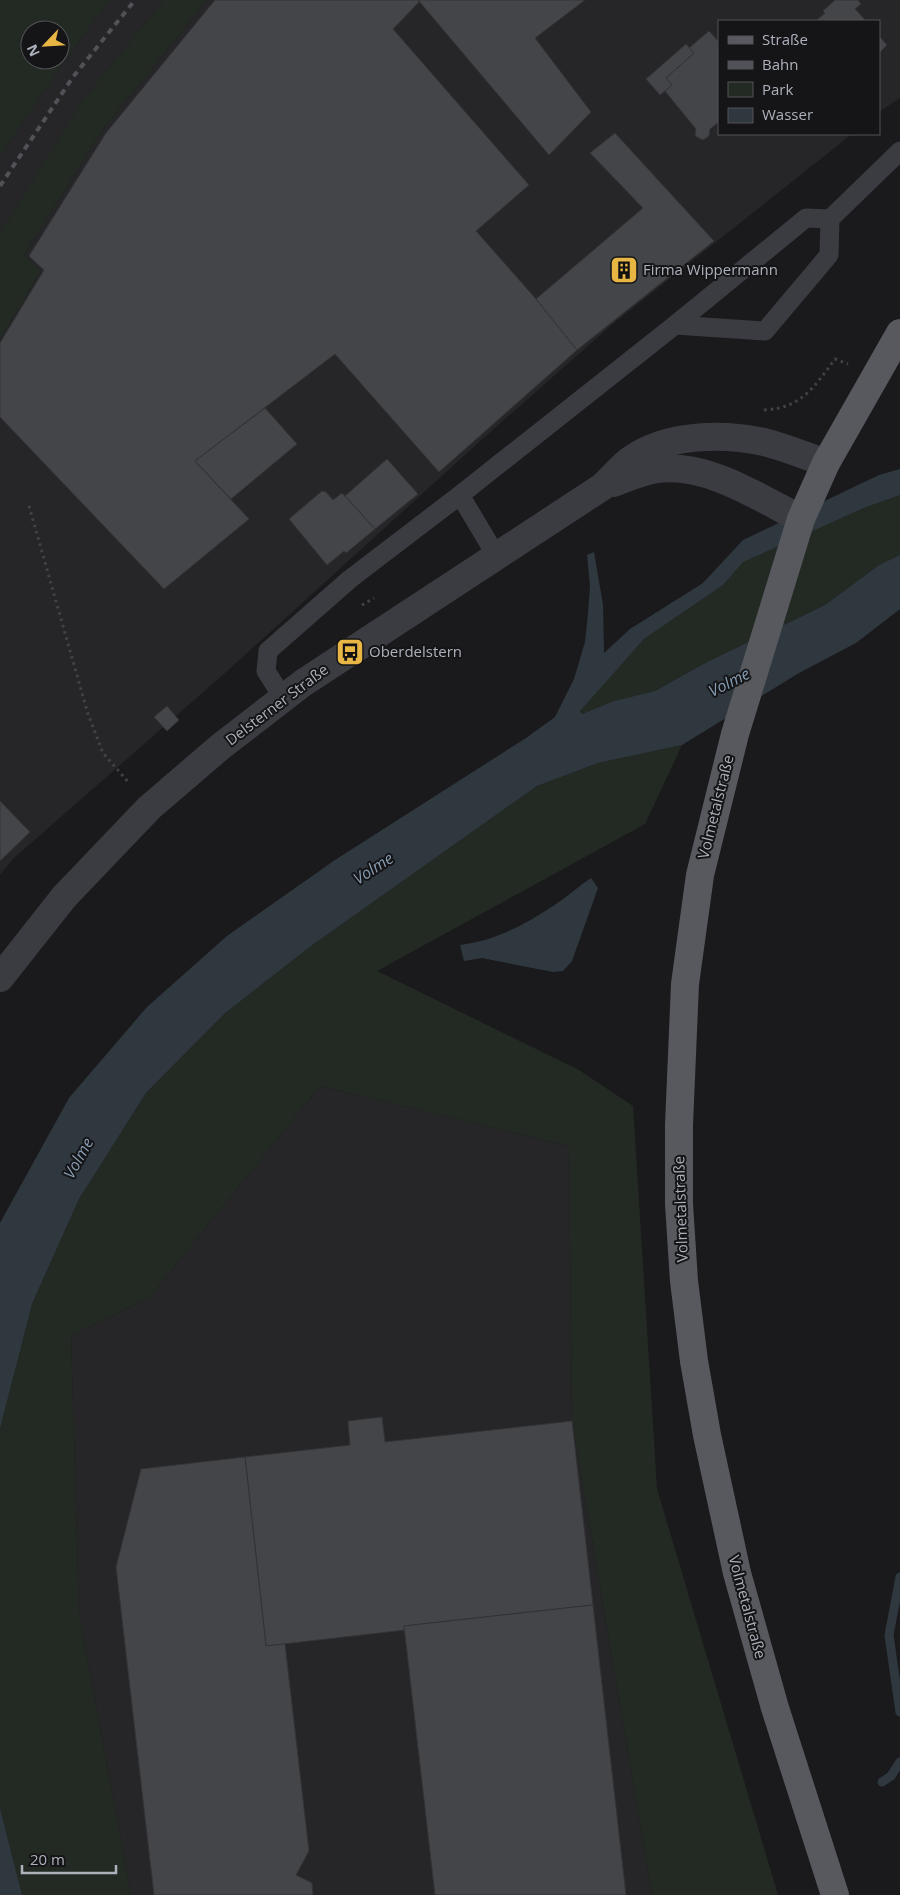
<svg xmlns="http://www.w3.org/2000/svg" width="900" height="1895" font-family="'Open Sans',sans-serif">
  <rect width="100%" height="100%" fill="#1a1a1c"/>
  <!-- built -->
  <g fill="#262629">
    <path d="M109,0H164L83,100L0,233V157L60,68Z"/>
    <path d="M207,0H900V98L879,112V21H719V134H852L614,323L488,434L225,673L14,858L0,875V340L41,271L24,255L103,129Z"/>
    <path d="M320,1086L569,1146L572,1421L652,1895H131L79,1614L71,1335L149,1298Z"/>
  </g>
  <!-- green -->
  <g fill="#222a23" fill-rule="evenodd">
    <path d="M0,0H109L60,68L0,157ZM30,30H60V60H30Z"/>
    <path d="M164,0H207L103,129L24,255L41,271L0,340V233L83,100Z"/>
    <path d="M900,495V555L879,565L825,605L707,662L655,691L614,701L582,714L580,710L644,639L723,585L743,561L864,508Z"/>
    <path d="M682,745L645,824L377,971L579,1070L633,1106L657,1489L778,1895H652L572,1421L569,1146L320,1086L149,1298L71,1335L79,1614L131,1895H22L0,1808V1429L32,1304L79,1199L146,1093L224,1014L311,946L537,786L598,763Z"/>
  </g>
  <!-- water -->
  <g fill="#30383f">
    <path d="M900,469V495L864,508L743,562L723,585L644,639L580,711L582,714L614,701L655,691L707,662L825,605L879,565L900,555V609L856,643L799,673L682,745L598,763L537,786L311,946L224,1014L146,1093L79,1199L32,1304L0,1429V1223L69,1098L147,1007L227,936L335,860L526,738L555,717L574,679L585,642L588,613L590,586L587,555L594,552L603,605L604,653L630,629L703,583L743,540L879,475Z"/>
    <path d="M591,878L598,888L572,961L563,971L553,972L482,958L464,961L460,945C496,941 526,924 556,904C568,896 579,886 591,878Z"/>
    <path d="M0,1808L22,1895H0Z"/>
  </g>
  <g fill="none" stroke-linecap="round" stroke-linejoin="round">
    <!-- stream -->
    <g stroke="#30383f" stroke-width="9">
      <path d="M900,1577L889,1635L900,1712"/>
      <path d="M882,1782L891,1776L900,1762"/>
    </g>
  </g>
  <!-- building -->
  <g fill="#444549" stroke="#343438">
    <path d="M215,0H418L419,2L393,29L529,185L476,231L536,299L577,350L439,472L335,354L195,461L249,519L164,589L0,417V343L44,270L29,256L106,133Z"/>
    <path d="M418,0H585L535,38L591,112L549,155Z"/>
    <path d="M835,0H858L861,4L855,9L866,21H816L825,13L823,11Z"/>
    <path d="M709,31L719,42V122L710,129L709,136L703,140L697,137L695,135L696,129L665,91L672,85L666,78L694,53L689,48Z"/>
    <path d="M879,36L887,45L879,53Z"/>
    <path d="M686,44L694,53L666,78L672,85L660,95L646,79Z"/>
    <path d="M615,133L714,241L577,350L536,299L643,208L590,153Z"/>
    <path d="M265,408L297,444L231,499L195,461Z"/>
    <path d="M387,459L418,494L375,529L345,496Z"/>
    <path d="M322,491L326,492L333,500L342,493L375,529L346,553L344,551L327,565L289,519Z"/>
    <path d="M167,706L179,720L167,731L154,717Z"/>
    <path d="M0,801L30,832L0,861Z"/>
    <path d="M382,1417L385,1442L572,1421L593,1605L404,1626L405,1630L266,1646L245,1457L350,1445L348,1421Z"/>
    <path d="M245,1457L266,1646L285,1644L309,1851L296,1875L312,1883L313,1895H154L116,1567L141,1469Z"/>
    <path d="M593,1605L626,1895H435L404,1626Z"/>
  </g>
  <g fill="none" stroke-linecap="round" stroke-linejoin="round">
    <!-- path -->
    <g stroke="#414348" stroke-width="3" stroke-dasharray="2.5 4" stroke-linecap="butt">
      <path d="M764,410C802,408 814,387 835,359L848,364"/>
      <path d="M29,506L88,714L103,753L130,784"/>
      <path d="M362,605L374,598"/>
    </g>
    <!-- service -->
    <g stroke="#3b3c41" stroke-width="19">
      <path d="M830,219L900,151"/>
      <path d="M497,557L460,495L675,325L806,218L830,219L829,255L765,331L675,325"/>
      <path d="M283,698L266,671L268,651L350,579L460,495"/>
    </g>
    <!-- tertiary -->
    <g stroke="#3b3c41" stroke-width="28">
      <path d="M613,483C627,478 642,471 657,469C708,463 758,497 801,519"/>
      <path d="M0,978L64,897L149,808L220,747L303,683L602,487C612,478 622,465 633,458C669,434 722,433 764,442C785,447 806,456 826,463"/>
    </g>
    <!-- primary -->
    <path stroke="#57595f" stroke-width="28" d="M835,1895L775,1708L737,1573L707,1435L694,1361L684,1281L679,1204V1125L685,984L700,875L735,734L801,519L826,463L900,333"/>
    <!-- rail -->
    <path stroke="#505257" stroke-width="4" stroke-dasharray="6 5" stroke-linecap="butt" d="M0,186L73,77L135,0"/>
  </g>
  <!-- icons -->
  <defs>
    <g id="building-square" transform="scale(1.4375)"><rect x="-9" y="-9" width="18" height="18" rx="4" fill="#e8b645" stroke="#151517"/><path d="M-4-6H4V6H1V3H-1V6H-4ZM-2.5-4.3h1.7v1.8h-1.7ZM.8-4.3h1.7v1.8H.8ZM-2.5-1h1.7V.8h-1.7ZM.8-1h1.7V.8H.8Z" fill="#111"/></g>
    <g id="bus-square" transform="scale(1.4375)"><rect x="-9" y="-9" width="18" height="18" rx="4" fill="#e8b645" stroke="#151517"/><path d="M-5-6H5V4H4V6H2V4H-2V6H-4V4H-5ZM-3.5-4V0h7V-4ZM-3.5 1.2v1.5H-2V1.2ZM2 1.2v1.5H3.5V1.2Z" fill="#111"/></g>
  </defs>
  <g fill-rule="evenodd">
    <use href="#building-square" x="624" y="270"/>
    <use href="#bus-square" x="350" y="652"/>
  </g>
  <g text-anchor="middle" stroke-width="4" stroke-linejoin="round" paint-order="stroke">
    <!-- poi labels -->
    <g font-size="15" fill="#adb1bb" stroke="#151517" text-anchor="start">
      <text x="643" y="275">Firma Wippermann</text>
      <text x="369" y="657">Oberdelstern</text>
    </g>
    <!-- street labels -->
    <g font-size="15" fill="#adb1bb" stroke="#151517">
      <text transform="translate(277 705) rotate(-37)" y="5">Delsterner Straße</text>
      <text transform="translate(716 807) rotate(-76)" y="5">Volmetalstraße</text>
      <text transform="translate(681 1209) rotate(-92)" y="5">Volmetalstraße</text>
      <text transform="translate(747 1607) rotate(75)" y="5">Volmetalstraße</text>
    </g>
    <!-- water labels -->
    <g font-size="16" font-style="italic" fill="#879db3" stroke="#151517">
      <text transform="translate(729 682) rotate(-27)" y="6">Volme</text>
      <text transform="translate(373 868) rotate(-33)" y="6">Volme</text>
      <text transform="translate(78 1158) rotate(-61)" y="6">Volme</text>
    </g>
  </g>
  <!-- legend -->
  <rect x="718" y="20" width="162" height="115" fill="#151517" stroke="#525359"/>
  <rect x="728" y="36" width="25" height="8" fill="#57595f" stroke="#525359"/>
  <text x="762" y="45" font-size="15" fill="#adb1bb">Straße</text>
  <rect x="728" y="61" width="25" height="8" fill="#505257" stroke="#525359"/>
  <text x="762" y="70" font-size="15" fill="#adb1bb">Bahn</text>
  <rect x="728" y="82" width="25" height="15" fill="#222a23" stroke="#525359"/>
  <text x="762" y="95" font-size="15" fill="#adb1bb">Park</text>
  <rect x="728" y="108" width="25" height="15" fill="#30383f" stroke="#525359"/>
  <text x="762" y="120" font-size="15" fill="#adb1bb">Wasser</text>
  <!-- north arrow -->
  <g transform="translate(45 45) rotate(245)"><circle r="24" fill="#151517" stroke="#525359"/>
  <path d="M0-4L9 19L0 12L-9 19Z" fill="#e8b645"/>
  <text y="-8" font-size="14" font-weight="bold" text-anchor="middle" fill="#adb1bb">N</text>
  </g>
  <!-- scale -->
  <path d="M22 1865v8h94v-8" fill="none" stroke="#adb1bb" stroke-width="2.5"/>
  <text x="30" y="1865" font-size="15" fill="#adb1bb" stroke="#151517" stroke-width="4" paint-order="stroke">20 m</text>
</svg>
